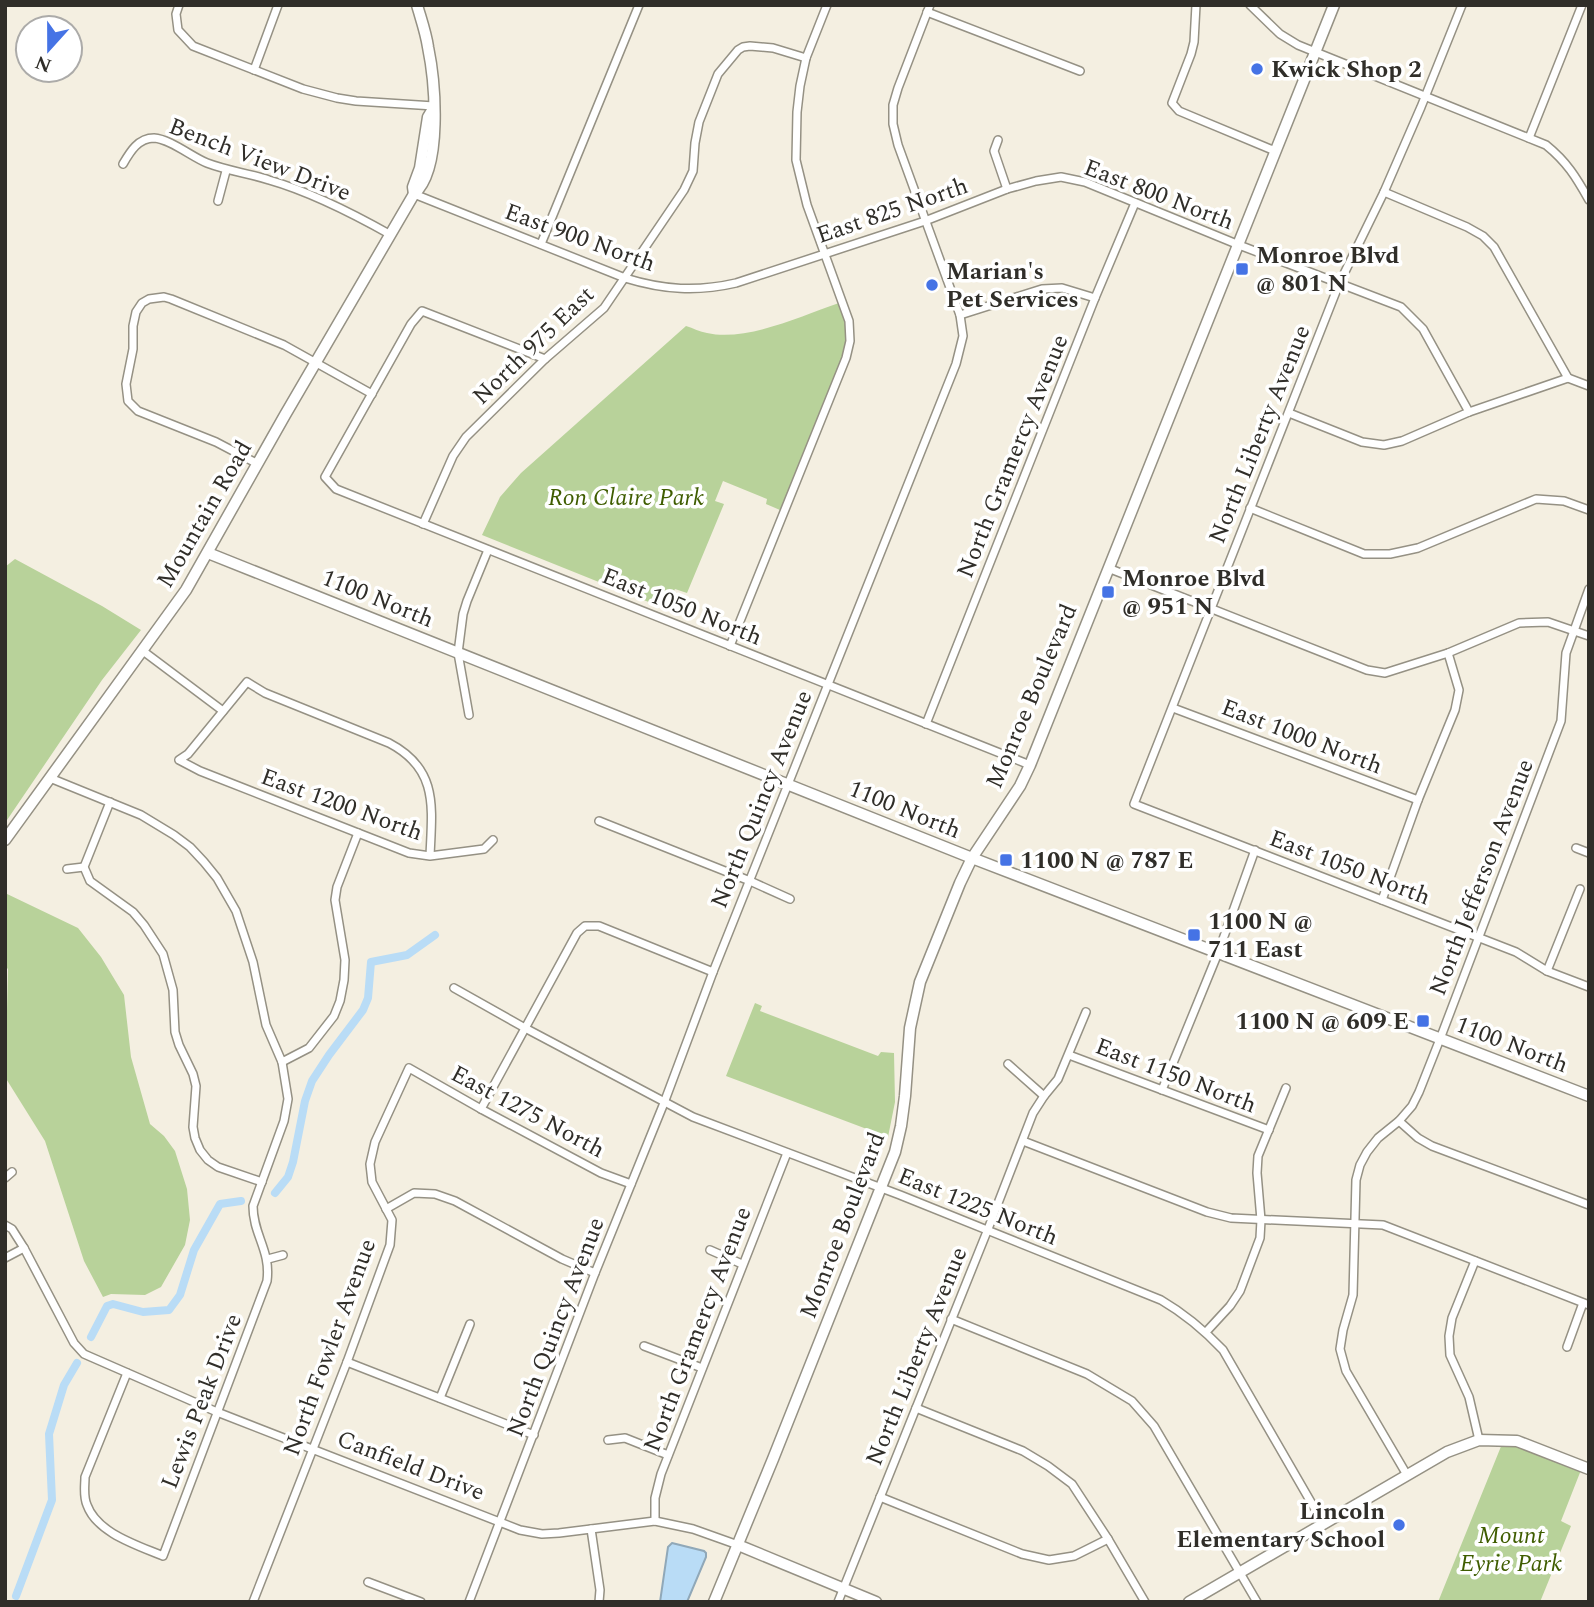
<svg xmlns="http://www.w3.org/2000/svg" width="1594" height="1607" font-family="Spectral,serif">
  <rect width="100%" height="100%" fill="#f4efe1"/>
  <!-- green -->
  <g fill="#b8d29a">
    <path d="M839,303C846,323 848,335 844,356L780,510L766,504L767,499L723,481L715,501L724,504L687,593L675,589L666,609L482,535L500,497L521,473L686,326C693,328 700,332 707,333C746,342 801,316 839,303Z"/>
    <path d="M15,559L102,606L141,630L102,680L5,823V567Z"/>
    <path d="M5,893L78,928L101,957L124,995L131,1057L150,1124L164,1136L175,1151L187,1189L190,1220L185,1245L161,1287L145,1295L111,1294L103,1297L84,1261L45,1141L5,1077V1013L7,1011L8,969L5,966Z"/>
    <path d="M755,1003L762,1006L760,1011L878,1056L881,1052L894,1053L895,1102L888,1137L726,1076Z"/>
    <path d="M1502,1444L1517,1445L1581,1470L1561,1521L1571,1526L1540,1602H1438Z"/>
  </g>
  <!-- water -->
  <path fill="#b9dcf6" stroke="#90a8b8" stroke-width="2" d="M672,1543L704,1551L706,1553V1557L687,1602H660L668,1547Z"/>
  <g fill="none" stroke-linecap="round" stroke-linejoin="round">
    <!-- canal -->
    <g stroke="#b9dcf6" stroke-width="8">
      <path d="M275,1193L288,1177L293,1162L305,1101L312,1081L329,1055L363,1010L368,998L371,962L407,955L435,935"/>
      <path d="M91,1337L107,1306L113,1304L143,1312L169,1310L180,1295L194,1250L220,1204L241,1201"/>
      <path d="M16,1596L52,1500L49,1434L64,1385L77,1363"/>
    </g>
    <!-- street casing -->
    <g stroke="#959184" stroke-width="10">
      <g id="street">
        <path d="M179,5L176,14L178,30L193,46L303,89L337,98L356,101L434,106"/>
        <path d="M1196,5L1194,42L1191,54L1172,103L1179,111L1275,151"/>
        <path d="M1250,5L1280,34L1298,45L1546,145C1567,162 1576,177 1589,200"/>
        <path d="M1462,5L1421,107L1384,192L1339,284L1134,804L1516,952L1547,971L1589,987"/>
        <path d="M927,12L1080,71"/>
        <path d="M254,70L278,5"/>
        <path d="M1529,138L1582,5"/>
        <path d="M998,140L994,151L1007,189"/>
        <path d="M123,164C130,152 138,138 154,138C170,139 192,157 207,163C228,171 248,173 269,180C311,192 352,213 391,235"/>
        <path d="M1384,192L1467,227L1483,236L1494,247L1568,378"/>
        <path d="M414,194L625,278C664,290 697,292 736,283L925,221L1007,189L1036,181L1061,177L1085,182L1239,245L1401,307L1423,329L1469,412"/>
        <path d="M218,201L226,171"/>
        <path d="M541,244L639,5"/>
        <path d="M960,315L1042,289L1062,288L1095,298"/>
        <path d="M545,359L422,311L411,324L325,477L336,489L1030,765"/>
        <path d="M1289,413L1362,442L1384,445L1402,441L1469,412L1568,378L1589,386"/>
        <path d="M258,464L216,442L138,411L128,401L126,384L133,349V326L136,312L142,303L149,299L164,297L171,299L284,345L372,394"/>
        <path d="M1250,508L1364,554H1390L1418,548L1536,499L1564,501L1589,510"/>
        <path d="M423,524L453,456L466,437L545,359L604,308L684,190L693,171L695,143L699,122L718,74L738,50L743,47L750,46L773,48L806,58"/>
        <path d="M1108,568L1367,670L1385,673L1448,653L1519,623L1548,622L1589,636"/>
        <path d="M730,646L846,358L850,341L849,321L807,205L796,160L797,112L800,86L806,58L827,5"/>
        <path d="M143,651L223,711"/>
        <path d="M1173,708L1418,800"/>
        <path d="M469,715L458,653L463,614L467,601L488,550"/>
        <path d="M926,724L1095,298L1135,203"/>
        <path d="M50,778L141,815L174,835L190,847L204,862L217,878L236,911L253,962L266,1025L282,1062L288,1099L284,1121L253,1206C253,1235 271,1250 267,1281L163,1556C137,1545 97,1533 87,1505C83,1496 85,1486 85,1477L127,1373"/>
        <path d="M110,802L84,867L90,881L133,912L144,925L163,954L173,990L175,1032L179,1045L193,1074L196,1086L193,1127L195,1138L200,1150L208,1160L218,1167L262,1182"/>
        <path d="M599,821L750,881L790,899"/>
        <path d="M1576,848L1589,853"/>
        <path d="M430,856C432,808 439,769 389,743L265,693L247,682L188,754L179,760L200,771L409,853L430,856L484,849L493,840"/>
        <path d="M67,869L84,867"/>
        <path d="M1382,900L1418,800L1455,710L1459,690L1448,653"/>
        <path d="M1547,971L1580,889"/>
        <path d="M454,988L525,1028L693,1117L900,1195L1161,1300C1185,1314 1204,1330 1223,1350L1323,1523"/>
        <path d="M1069,1055L1269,1130"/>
        <path d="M282,1062L309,1048L334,1016L340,1001L344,980L345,960L335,900L337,887L358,833"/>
        <path d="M1008,1064L1044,1096"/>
        <path d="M1162,1090L1218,953L1255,850"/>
        <path d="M481,1109L577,933L585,926H599L713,972"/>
        <path d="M1399,1121L1418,1138L1432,1146L1589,1205"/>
        <path d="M1023,1141L1207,1212L1231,1218L1383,1225L1589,1305"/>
        <path d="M5,1178L12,1172"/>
        <path d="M386,1209L414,1193L435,1194L455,1201L562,1259L595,1273"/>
        <path d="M5,1225L12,1229L24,1248L74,1343L84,1354L217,1412L520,1530L542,1534L559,1533L655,1521L693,1529L738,1545"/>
        <path d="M710,1250L742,1264"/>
        <path d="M5,1258L24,1248"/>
        <path d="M268,1259L283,1255"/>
        <path d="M1475,1261L1452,1318L1449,1336L1450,1355L1469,1397L1479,1440"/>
        <path d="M951,1319L1087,1374L1132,1401L1154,1426L1257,1602"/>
        <path d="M1206,1332L1230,1306L1240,1291L1260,1238L1261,1220L1257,1173L1258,1156L1286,1088"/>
        <path d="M644,1346L702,1368"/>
        <path d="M1567,1347L1583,1303"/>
        <path d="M347,1362L534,1435"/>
        <path d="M440,1398L470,1324"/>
        <path d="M916,1408L1023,1451L1048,1466L1072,1484L1108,1539L1145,1602"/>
        <path d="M608,1440L625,1438L668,1455"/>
        <path d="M1407,1475L1346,1371L1340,1349L1343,1330L1353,1295L1356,1180L1360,1165L1367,1152L1378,1138L1399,1121L1412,1106L1419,1092L1440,1039L1561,721L1566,653L1589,589"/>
        <path d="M880,1497L1022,1554L1049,1560L1074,1556L1108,1539"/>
        <path d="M655,1521V1498L661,1474L787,1153"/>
        <path d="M591,1529L600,1590L599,1602"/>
        <path d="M368,1582L421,1602"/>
        <path d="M253,1602L347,1362L390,1245L392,1220L372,1182L370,1164L375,1142L409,1068L481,1109L601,1173L631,1184"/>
        <path d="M469,1602L595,1273L664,1103L713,972L956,364L963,336L960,315L898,145L893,124V105L898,88L930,5"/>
        <path d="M838,1602L988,1229L1033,1113L1044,1096L1058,1079L1086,1012"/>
      </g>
    </g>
    <!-- secondary casing -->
    <g stroke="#959184" stroke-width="13">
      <g id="secondary">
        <path d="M414,194L413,187L420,168L428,117L434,107"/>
        <path d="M208,553L972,858L1589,1096"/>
        <path d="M5,840L186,590L285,415L414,194C443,169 435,81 428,47C426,33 421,19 417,5"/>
        <path d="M738,1545L876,1602"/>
        <path d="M714,1602L773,1459L895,1152L901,1126L905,1096L910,1028L920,982L960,883L972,858L1020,786L1030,765L1334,5"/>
        <path d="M1189,1602L1447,1452L1479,1440L1517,1441L1589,1469"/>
      </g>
    </g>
    <!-- street -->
    <use href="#street" stroke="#fff" stroke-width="7"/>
    <!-- secondary -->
    <use href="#secondary" stroke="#fff" stroke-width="10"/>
  </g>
  <!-- markers -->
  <g fill="#4573e5" stroke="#fff" stroke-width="2.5">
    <circle cx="1257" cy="69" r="7"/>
    <rect x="1235" y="262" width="14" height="14" rx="3.5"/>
    <circle cx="932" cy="285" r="7"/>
    <rect x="1101" y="585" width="14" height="14" rx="3.5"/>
    <rect x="999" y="853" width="14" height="14" rx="3.5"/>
    <rect x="1187" y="928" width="14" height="14" rx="3.5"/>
    <rect x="1416" y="1014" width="14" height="14" rx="3.5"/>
    <circle cx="1399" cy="1525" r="7"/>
  </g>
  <g text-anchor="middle" stroke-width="7" stroke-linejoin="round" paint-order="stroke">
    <!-- poi labels -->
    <g font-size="24" font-weight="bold" fill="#302e29" stroke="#fff" text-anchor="start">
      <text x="1271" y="77">Kwick Shop 2</text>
      <text x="1256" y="263">Monroe Blvd<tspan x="1256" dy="28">@ 801 N</tspan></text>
      <text x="946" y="279">Marian's<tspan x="946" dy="28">Pet Services</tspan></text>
      <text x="1122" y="586">Monroe Blvd<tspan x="1122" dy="28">@ 951 N</tspan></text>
      <text x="1020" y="868">1100 N @ 787 E</text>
      <text x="1208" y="929">1100 N @<tspan x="1208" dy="28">711 East</tspan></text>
      <text x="1409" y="1029" text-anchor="end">1100 N @ 609 E</text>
      <text x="1385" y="1519" text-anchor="end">Lincoln<tspan x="1385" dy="28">Elementary School</tspan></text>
    </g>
    <!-- street labels -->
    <g font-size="24" fill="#302e29" stroke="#fff">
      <text transform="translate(260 159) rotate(21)" y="8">Bench View Drive</text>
      <text transform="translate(1159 194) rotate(21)" y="8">East 800 North</text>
      <text transform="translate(892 210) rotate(-19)" y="8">East 825 North</text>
      <text transform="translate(580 237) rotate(20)" y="8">East 900 North</text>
      <text transform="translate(533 345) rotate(-44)" y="8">North 975 East</text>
      <text transform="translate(1259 434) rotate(-68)" y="8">North Liberty Avenue</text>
      <text transform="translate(1012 456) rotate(-68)" y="8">North Gramercy Avenue</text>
      <text transform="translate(204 514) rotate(-60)" y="8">Mountain Road</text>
      <text transform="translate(378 598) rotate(22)" y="8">1100 North</text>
      <text transform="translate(682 606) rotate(22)" y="8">East 1050 North</text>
      <text transform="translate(1031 696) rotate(-67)" y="8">Monroe Boulevard</text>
      <text transform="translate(1302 736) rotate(21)" y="8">East 1000 North</text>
      <text transform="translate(761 799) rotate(-68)" y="8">North Quincy Avenue</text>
      <text transform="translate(342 804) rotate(20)" y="8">East 1200 North</text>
      <text transform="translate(905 809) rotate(22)" y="8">1100 North</text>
      <text transform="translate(1350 867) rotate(21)" y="8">East 1050 North</text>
      <text transform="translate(1481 877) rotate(-69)" y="8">North Jefferson Avenue</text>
      <text transform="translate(1512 1044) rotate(21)" y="8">1100 North</text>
      <text transform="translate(1176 1075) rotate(21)" y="8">East 1150 North</text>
      <text transform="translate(528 1111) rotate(28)" y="8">East 1275 North</text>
      <text transform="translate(978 1206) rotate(22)" y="8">East 1225 North</text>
      <text transform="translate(842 1225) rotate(-69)" y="8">Monroe Boulevard</text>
      <text transform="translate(555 1327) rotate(-69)" y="8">North Quincy Avenue</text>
      <text transform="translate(697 1329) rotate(-69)" y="8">North Gramercy Avenue</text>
      <text transform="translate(329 1347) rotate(-70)" y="8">North Fowler Avenue</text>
      <text transform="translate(916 1356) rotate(-68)" y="8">North Liberty Avenue</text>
      <text transform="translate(201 1401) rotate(-69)" y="8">Lewis Peak Drive</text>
      <text transform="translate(411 1465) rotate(21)" y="8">Canfield Drive</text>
    </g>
    <!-- park labels -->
    <g font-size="24" font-style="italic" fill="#3f5d00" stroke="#fff">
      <text x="626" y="505">Ron Claire Park</text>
      <text x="1511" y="1543">Mount<tspan x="1511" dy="28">Eyrie Park</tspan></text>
    </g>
  </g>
  <!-- border -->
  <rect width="1594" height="1607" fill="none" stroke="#302e29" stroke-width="14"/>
  <!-- north arrow -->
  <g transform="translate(49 49) rotate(201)"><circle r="33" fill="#ffffff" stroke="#acaba9" stroke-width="2"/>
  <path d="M0-5L12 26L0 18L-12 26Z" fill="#4573e5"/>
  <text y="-10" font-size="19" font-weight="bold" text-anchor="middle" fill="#302e29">N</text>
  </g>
</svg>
